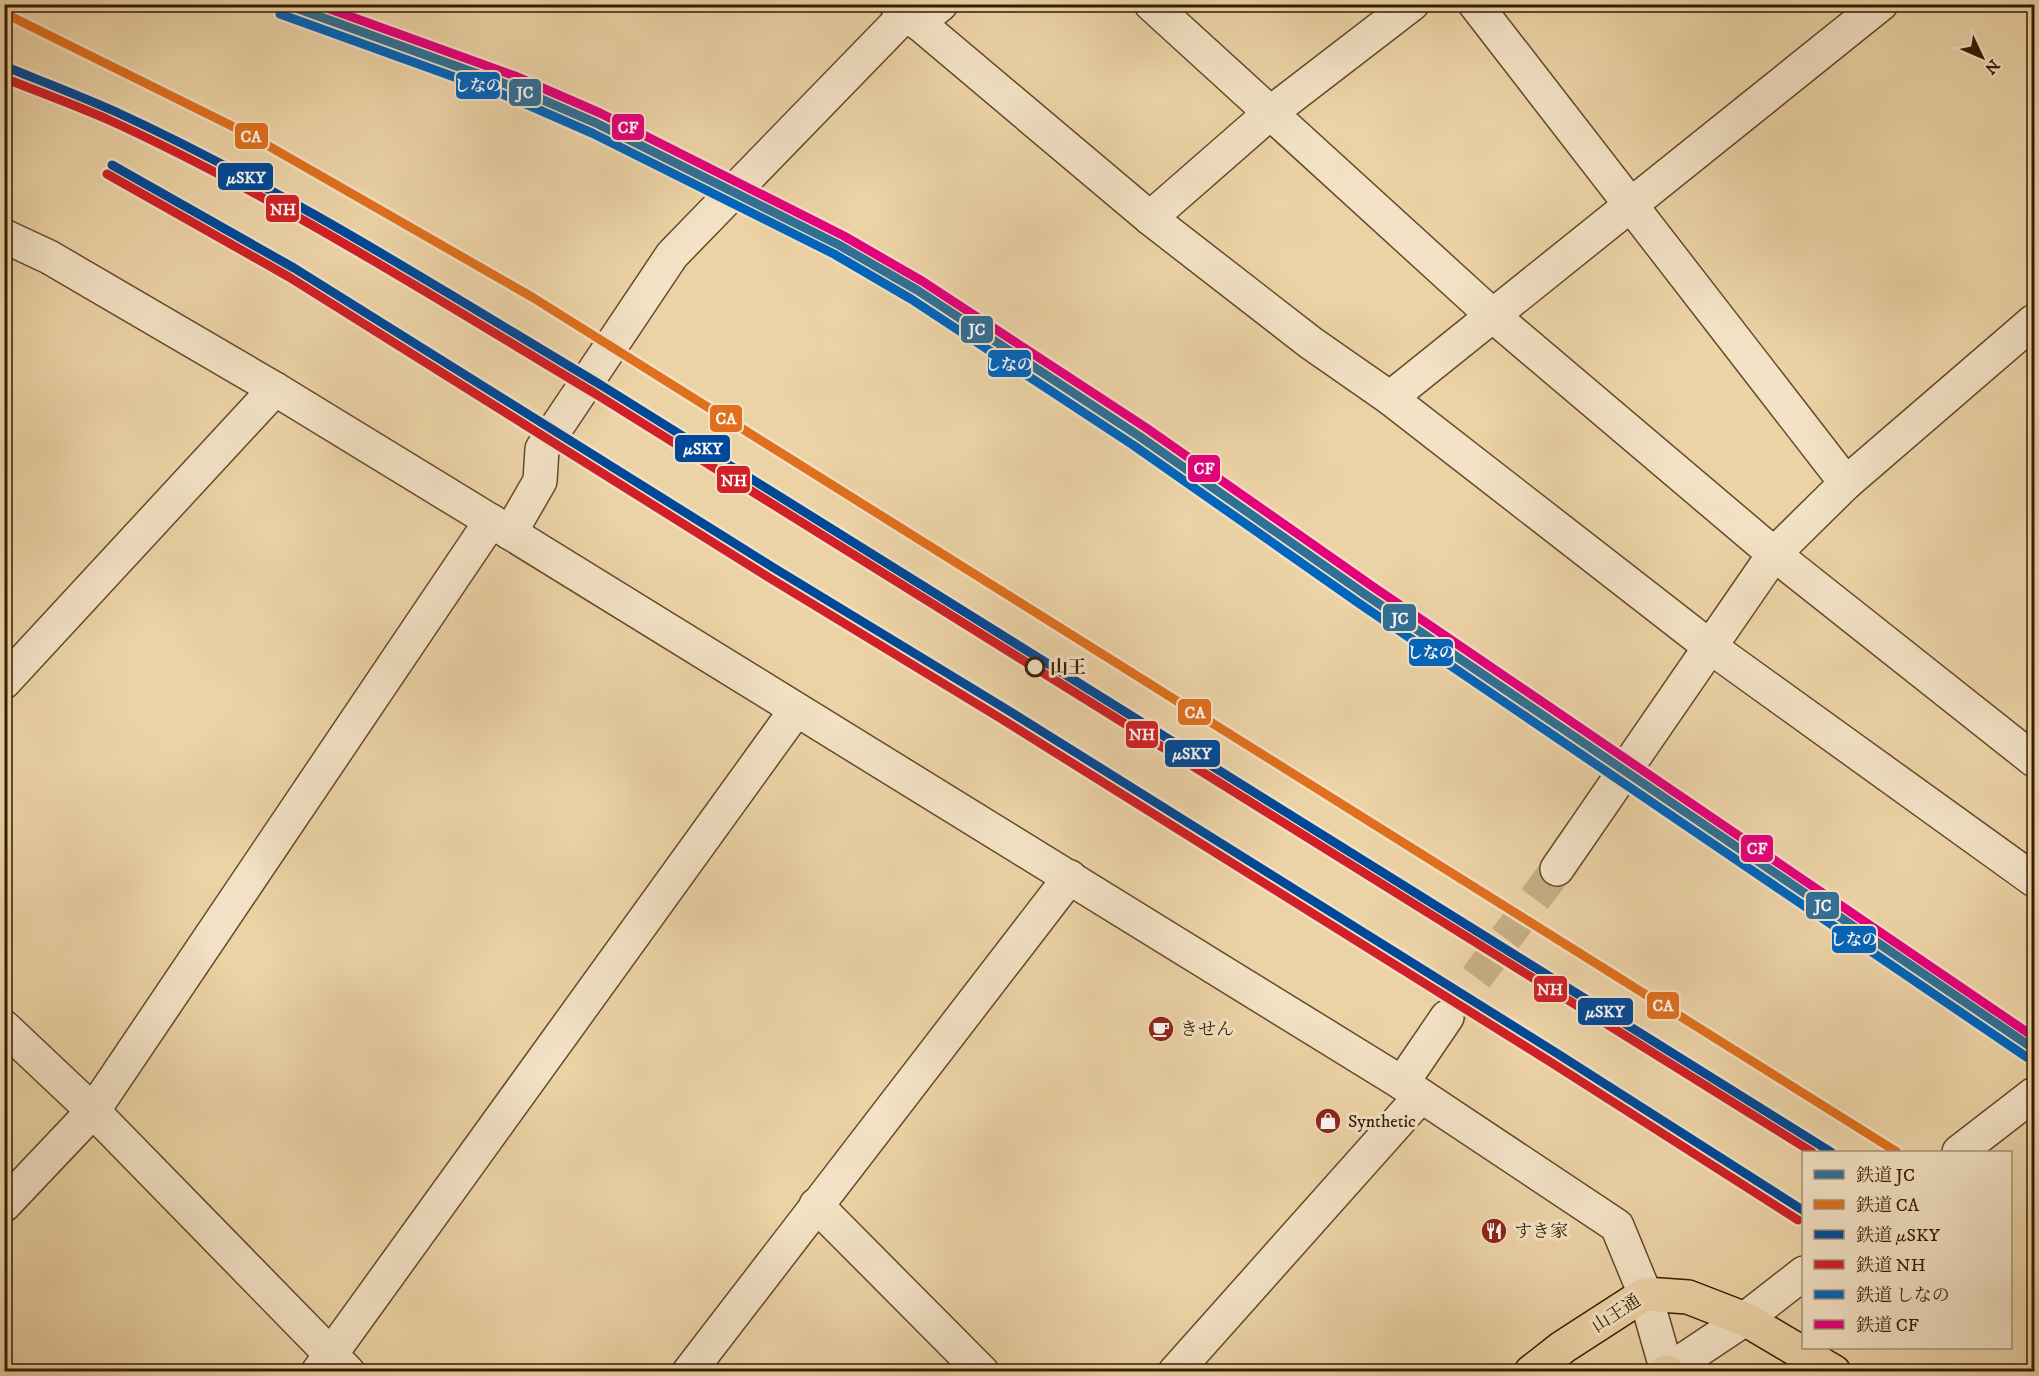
<svg xmlns="http://www.w3.org/2000/svg" width="2039" height="1376" font-family="'IM FELL DW Pica','Noto Serif JP',serif">
  <rect width="100%" height="100%" fill="#ecd3a6"/>
  <filter id="stains"><feTurbulence type="fractalNoise" baseFrequency=".00333" numOctaves="4"/><feColorMatrix values="0 0 0 0 .2 0 0 0 0 .09 0 0 0 0 .02 0 0 0 .5 -.17"/></filter>
  <radialGradient id="worn" r=".72"><stop offset=".6" stop-color="#630" stop-opacity="0"/><stop offset="1" stop-color="#630" stop-opacity=".3"/></radialGradient>
  <g fill="none" stroke-linecap="round" stroke-linejoin="round">
    <!-- minor-tunnel -->
    <path stroke="#c7af85" stroke-width="33" stroke-dasharray="33 16" stroke-linecap="butt" d="M1447,1017L1557,869"/>
    <!-- minor casing -->
    <g stroke="#634a2a" stroke-width="36">
      <g id="minor">
        <path d="M896,4L1150,218L1311,343L1390,398L1709,646L2034,880"/>
        <path d="M1475,4L1846,483"/>
        <path d="M918,23L941,4"/>
        <path d="M1150,218L1269,114L1412,4"/>
        <path d="M1390,398L1881,4"/>
        <path d="M510,533L540,481L542,449L672,255L906,14"/>
        <path d="M4,682L275,389"/>
        <path d="M1557,869L1774,554L1846,483L2034,321"/>
        <path d="M4,1027L93,1111L348,1372"/>
        <path d="M1402,1083L1447,1017"/>
        <path d="M4,1205L93,1111L491,521"/>
        <path d="M816,1205L982,1372"/>
        <path d="M318,1372L796,710"/>
        <path d="M689,1372L1070,877"/>
        <path d="M1175,1372L1421,1096"/>
      </g>
    </g>
    <!-- tertiary casing -->
    <g stroke="#634a2a" stroke-width="36">
      <g id="tertiary">
        <path d="M1151,4L1492,315L1774,554L2034,760"/>
        <path d="M4,236L49,257L275,389L491,521L1402,1083L1617,1226L1645,1294L1667,1371L1745,1319L1804,1273"/>
        <path d="M1959,1152L2034,1094"/>
      </g>
    </g>
    <!-- primary casing -->
    <g stroke="#351d00" stroke-width="36">
      <g id="primary">
        <path d="M1531,1372L1563,1347L1645,1294L1688,1297L1745,1319L1834,1372"/>
        <path d="M1666,1372H1668"/>
      </g>
    </g>
    <!-- minor -->
    <use href="#minor" stroke="#f3e2c5" stroke-width="33"/>
    <!-- tertiary -->
    <use href="#tertiary" stroke="#f3e2c5" stroke-width="33"/>
    <!-- primary -->
    <use href="#primary" stroke="#ecd3a6" stroke-width="33"/>
    <!-- rail-1 casing -->
    <g stroke="#f3e2c5" stroke-width="14">
      <path id="rail-1" d="M285,4L511,86L596,123L839,245L917,290L1139,436L1366,595L2034,1049"/>
    </g>
    <!-- rail-2 casing -->
    <g stroke="#f3e2c5" stroke-width="14">
      <path id="rail-2" d="M4,13L246,133L532,297L1897,1152"/>
    </g>
    <!-- rail-3 casing -->
    <g stroke="#f3e2c5" stroke-width="14">
      <g id="rail-3">
        <path d="M4,66C41,81 78,95 114,111C284,189 443,291 604,387L1831,1152"/>
        <path d="M112,165L294,268L774,568L1006,709L1558,1054L1804,1211"/>
      </g>
    </g>
    <!-- rail-4 casing -->
    <g stroke="#f3e2c5" stroke-width="14">
      <g id="rail-4">
        <path d="M4,78C39,92 75,105 109,120C279,198 438,300 599,396L1812,1152"/>
        <path d="M107,174L289,277L768,577L1000,718L1552,1063L1798,1220"/>
      </g>
    </g>
    <!-- rail-5 casing -->
    <g stroke="#f3e2c5" stroke-width="14">
      <path id="rail-5" d="M280,14L507,96L592,133L834,254L911,299L1133,445L1360,604L2028,1058"/>
    </g>
    <!-- rail-6 casing -->
    <g stroke="#f3e2c5" stroke-width="14">
      <path id="rail-6" d="M316,4L515,76L600,113L844,236L922,281L1145,427L1372,586L2034,1037"/>
    </g>
    <!-- rail-1 -->
    <use href="#rail-1" stroke="#307097" stroke-width="9"/>
    <!-- rail-2 -->
    <use href="#rail-2" stroke="#e1701e" stroke-width="9"/>
    <!-- rail-3 -->
    <use href="#rail-3" stroke="#004898" stroke-width="9"/>
    <!-- rail-4 -->
    <use href="#rail-4" stroke="#d12027" stroke-width="9"/>
    <!-- rail-5 -->
    <use href="#rail-5" stroke="#0065bd" stroke-width="9"/>
    <!-- rail-6 -->
    <use href="#rail-6" stroke="#e5007d" stroke-width="9"/>
  </g>
  <!-- icons -->
  <defs>
    <g id="cafe-disc" transform="scale(1.35)"><circle r="9.5" fill="#8f2418" stroke="#f3e2c5"/><path d="M-5.5-4.5H6V0H3Q3 3.5 0 3.5H-2.5Q-5.5 3.5-5.5 0ZM3-3.2v2h1.7v-2ZM-6 4.5H4V6H-6Z" fill="#fff"/></g>
    <g id="shop-disc" transform="scale(1.35)"><circle r="9.5" fill="#8f2418" stroke="#f3e2c5"/><path d="M-5-2.5h2.3a2.7 3.5 0 0 1 5.4 0H5L5.5 6h-11ZM-1.5-2.5h3a1.5 2.3 0 0 0-3 0Z" fill="#fff"/></g>
    <g id="restaurant-disc" transform="scale(1.35)"><circle r="9.5" fill="#8f2418" stroke="#f3e2c5"/><path d="M-5-6h1v4h1v-4h1v4h1v-4h1v5L-1.5 .5V6h-2V.5L-5-1ZM5-6V6H3V1.5H1.5Q1.5-4 5-6Z" fill="#fff"/></g>
  </defs>
  <g fill-rule="evenodd">
    <use href="#cafe-disc" x="1161" y="1029"/>
    <use href="#shop-disc" x="1328" y="1121"/>
    <use href="#restaurant-disc" x="1494" y="1231"/>
  </g>
  <!-- markers -->
  <circle fill="#f3e2c5" stroke="#351d00" stroke-width="3" cx="1035" cy="667" r="9"/>
  <g text-anchor="middle" stroke-width="6" stroke-linejoin="round" paint-order="stroke">
    <!-- stop labels -->
    <g font-size="18" font-weight="bold" fill="#351d00" stroke="#f3e2c5" text-anchor="start">
      <text x="1050" y="673">山王</text>
    </g>
    <!-- poi labels -->
    <g font-size="18" fill="#351d00" stroke="#f3e2c5" text-anchor="start">
      <text x="1180" y="1035">きせん</text>
      <text x="1348" y="1127">Synthetic</text>
      <text x="1514" y="1237">すき家</text>
    </g>
    <!-- street labels -->
    <g font-size="18" fill="#351d00" stroke="#f3e2c5">
      <text transform="translate(1616 1313) rotate(-33)" y="6">山王通</text>
    </g>
  </g>
  <g stroke="#f3e2c5" stroke-width="2">
    <rect x="455" y="71" width="46" height="29" rx="6" fill="#0065bd"/>
    <rect x="508" y="78" width="34" height="29" rx="6" fill="#307097"/>
    <rect x="611" y="113" width="34" height="28" rx="6" fill="#e5007d"/>
    <rect x="234" y="122" width="35" height="28" rx="6" fill="#e1701e"/>
    <rect x="217" y="162" width="57" height="29" rx="6" fill="#004898"/>
    <rect x="265" y="194" width="35" height="29" rx="6" fill="#d12027"/>
    <rect x="960" y="315" width="34" height="29" rx="6" fill="#307097"/>
    <rect x="987" y="349" width="45" height="29" rx="6" fill="#0065bd"/>
    <rect x="709" y="404" width="34" height="29" rx="6" fill="#e1701e"/>
    <rect x="674" y="434" width="57" height="29" rx="6" fill="#004898"/>
    <rect x="1187" y="454" width="34" height="29" rx="6" fill="#e5007d"/>
    <rect x="716" y="465" width="35" height="29" rx="6" fill="#d12027"/>
    <rect x="1382" y="603" width="35" height="29" rx="6" fill="#307097"/>
    <rect x="1408" y="638" width="46" height="29" rx="6" fill="#0065bd"/>
    <rect x="1177" y="698" width="35" height="28" rx="6" fill="#e1701e"/>
    <rect x="1125" y="720" width="34" height="29" rx="6" fill="#d12027"/>
    <rect x="1164" y="739" width="57" height="29" rx="6" fill="#004898"/>
    <rect x="1740" y="834" width="34" height="29" rx="6" fill="#e5007d"/>
    <rect x="1805" y="891" width="35" height="29" rx="6" fill="#307097"/>
    <rect x="1831" y="925" width="46" height="29" rx="6" fill="#0065bd"/>
    <rect x="1533" y="975" width="35" height="28" rx="6" fill="#d12027"/>
    <rect x="1646" y="991" width="34" height="29" rx="6" fill="#e1701e"/>
    <rect x="1577" y="997" width="57" height="29" rx="6" fill="#004898"/>
  </g>
  <g font-size="16" text-anchor="middle" font-weight="bold" fill="#fff">
    <text x="478" y="91">しなの</text>
    <text x="525" y="98">JC</text>
    <text x="628" y="133">CF</text>
    <text x="251" y="142">CA</text>
    <text x="246" y="183">μSKY</text>
    <text x="283" y="215">NH</text>
    <text x="977" y="335">JC</text>
    <text x="1009" y="370">しなの</text>
    <text x="726" y="424">CA</text>
    <text x="703" y="454">μSKY</text>
    <text x="1204" y="474">CF</text>
    <text x="734" y="486">NH</text>
    <text x="1400" y="624">JC</text>
    <text x="1431" y="658">しなの</text>
    <text x="1195" y="718">CA</text>
    <text x="1142" y="740">NH</text>
    <text x="1192" y="759">μSKY</text>
    <text x="1757" y="854">CF</text>
    <text x="1823" y="911">JC</text>
    <text x="1854" y="945">しなの</text>
    <text x="1550" y="995">NH</text>
    <text x="1663" y="1011">CA</text>
    <text x="1605" y="1017">μSKY</text>
  </g>
  <!-- margin -->
  <rect width="2039" height="1376" fill="none" stroke="#ecd3a6" stroke-width="24"/>
  <rect x="6" y="6" width="2027" height="1364" fill="none" stroke="#351d00" stroke-width="3"/>
  <rect x="12" y="12" width="2015" height="1352" fill="none" stroke="#351d00" stroke-width="1.5"/>
  <!-- legend -->
  <rect x="1802" y="1151" width="210" height="198" fill="#f3e2c5" stroke="#a79376" stroke-width="1.5"/>
  <rect x="1814" y="1170" width="30" height="9" fill="#307097" stroke="#a79376" stroke-width="1.5"/>
  <text x="1856" y="1181" font-size="18" fill="#351d00">鉄道 JC</text>
  <rect x="1814" y="1200" width="30" height="9" fill="#e1701e" stroke="#a79376" stroke-width="1.5"/>
  <text x="1856" y="1211" font-size="18" fill="#351d00">鉄道 CA</text>
  <rect x="1814" y="1230" width="30" height="9" fill="#004898" stroke="#a79376" stroke-width="1.5"/>
  <text x="1856" y="1241" font-size="18" fill="#351d00">鉄道 μSKY</text>
  <rect x="1814" y="1260" width="30" height="9" fill="#d12027" stroke="#a79376" stroke-width="1.5"/>
  <text x="1856" y="1271" font-size="18" fill="#351d00">鉄道 NH</text>
  <rect x="1814" y="1290" width="30" height="9" fill="#0065bd" stroke="#a79376" stroke-width="1.5"/>
  <text x="1856" y="1301" font-size="18" fill="#351d00">鉄道 しなの</text>
  <rect x="1814" y="1320" width="30" height="9" fill="#e5007d" stroke="#a79376" stroke-width="1.5"/>
  <text x="1856" y="1331" font-size="18" fill="#351d00">鉄道 CF</text>
  <!-- north arrow -->
  <g transform="translate(1982 57) rotate(134)" stroke="#f3e2c5" stroke-width="4.5" paint-order="stroke">
  <path d="M0-4.5L10 22L0 15L-10 22Z" fill="#351d00"/>
  <text y="-9" font-size="16" font-weight="bold" text-anchor="middle" fill="#351d00">N</text>
  </g>
  <rect width="100%" height="100%" filter="url(#stains)"/>
  <rect width="100%" height="100%" fill="url(#worn)"/>
</svg>
